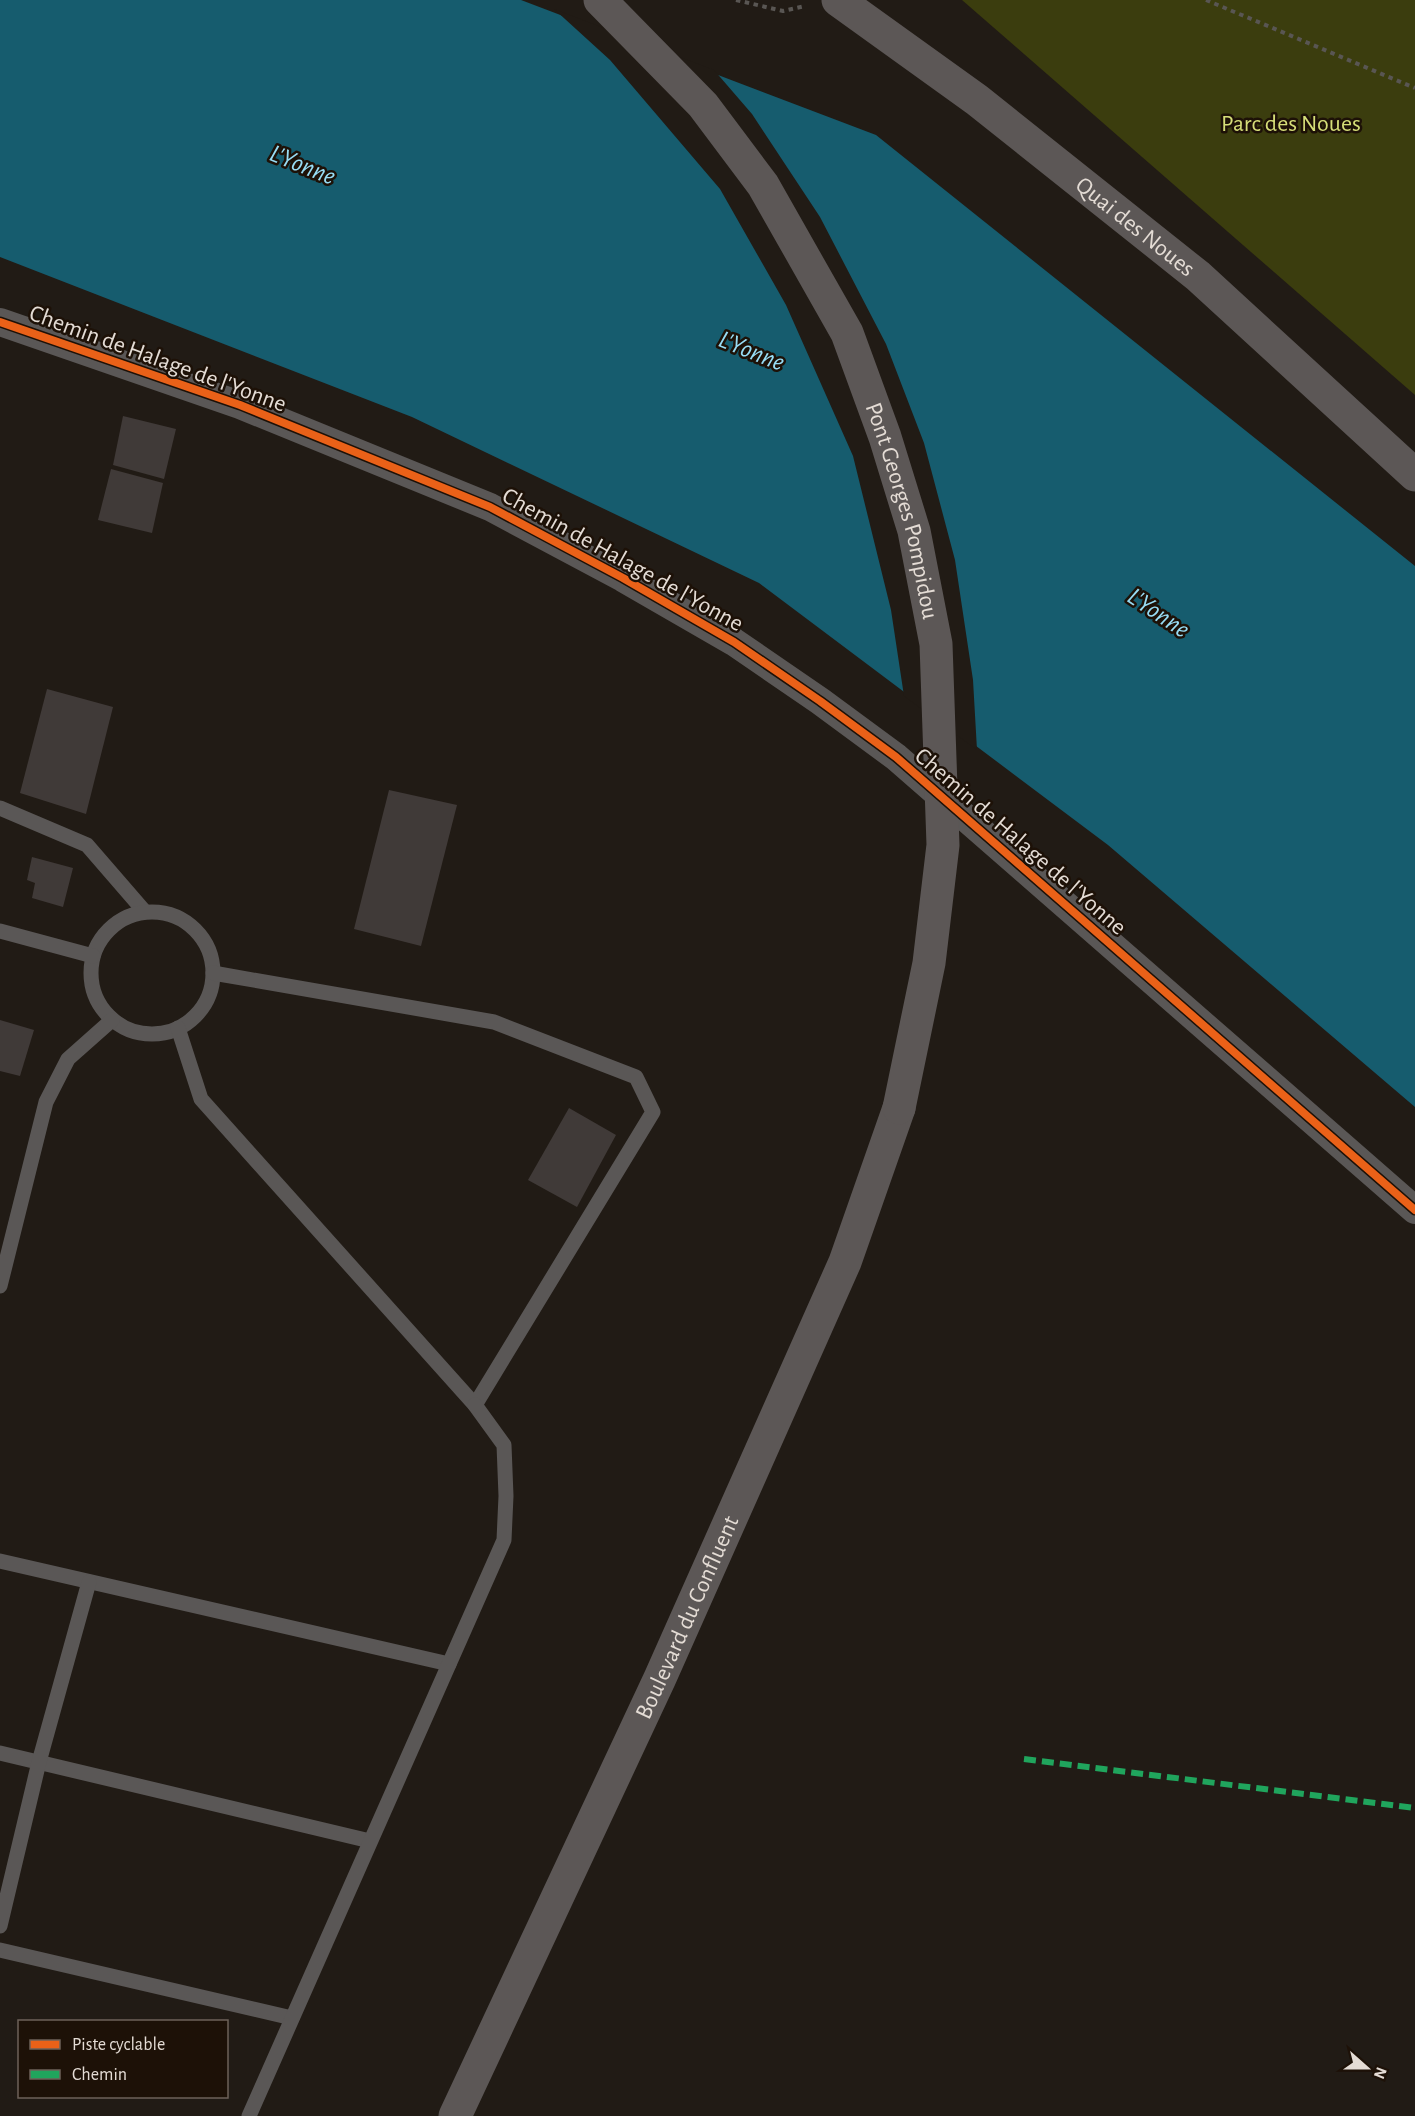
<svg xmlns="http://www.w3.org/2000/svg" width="1415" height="2116" font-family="'Alegreya Sans',sans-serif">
  <rect width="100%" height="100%" fill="#211b15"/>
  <!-- green -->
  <path fill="#3b3d0e" d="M962,0H1415V395Z"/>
  <!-- water -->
  <path fill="#165c6e" d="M0,0H521L876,135L1415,566V1107L1108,845L759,583L412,417L0,257Z"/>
  <!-- pier -->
  <path fill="#211b15" d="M554,9L714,70L752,114L820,217L886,344L924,443L955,560L973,680L977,750L904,696L891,610L853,456L786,305L720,189L610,60Z"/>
  <!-- building -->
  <g fill="#403a38">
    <path d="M123,416L176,429L164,479L113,465Z"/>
    <path d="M111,469L163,483L152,533L98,520Z"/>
    <path d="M47,689L113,707L86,814L20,793Z"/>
    <path d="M389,790L457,805L421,946L354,929Z"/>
    <path d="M32,857L73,868L63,907L32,898L35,883L27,880Z"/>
    <path d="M0,1020L34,1030L20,1076L0,1071Z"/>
    <path d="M569,1108L616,1135L577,1207L528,1180Z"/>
  </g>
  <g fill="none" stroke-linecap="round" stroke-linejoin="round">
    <!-- path -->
    <g stroke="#595653" stroke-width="4" stroke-dasharray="4.5 4.5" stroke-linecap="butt">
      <path d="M736,0L783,11L805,6"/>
      <path d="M1206,0L1415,88"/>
    </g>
    <!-- lane -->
    <g stroke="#5a5756" stroke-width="15">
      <path d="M0,808L87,845L145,912"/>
      <circle cx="152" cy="973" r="61"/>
      <path d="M0,931L93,956"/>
      <path d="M178,1028L201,1099L475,1405L653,1112L636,1077L494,1022L213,973"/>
      <path d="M0,1286L46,1102L68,1059L112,1020"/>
      <path d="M0,1561L449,1664"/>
      <path d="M0,1753L370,1841"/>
      <path d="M0,1926L39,1762L89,1582"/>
      <path d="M0,1950L292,2018"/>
      <path d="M249,2116L504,1540L506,1496L504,1445L475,1405"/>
    </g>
    <!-- street -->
    <path stroke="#5a5756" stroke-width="28" d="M0,322L240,405L490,507L623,578L734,642L820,701L896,757L1415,1210"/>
    <!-- primary -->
    <g stroke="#5c5756" stroke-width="33">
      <path id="s1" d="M838,0L977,100L1198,276L1415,475"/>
      <path id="s2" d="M455,2116L660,1678L845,1262L899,1108"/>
    </g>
    <!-- primary-bridge -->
    <path stroke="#5c5756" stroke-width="33" id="s3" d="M600,0L703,105L763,185L847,333L885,437L914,531L936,644L943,845L929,963L899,1108"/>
    <!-- quiet -->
    <path stroke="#20a55d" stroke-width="6" stroke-dasharray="12 6" stroke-linecap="butt" d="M1024,1759L1415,1808"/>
    <!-- cycleway casing -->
    <g stroke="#1d1107" stroke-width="11">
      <path id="cycleway" d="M0,322L240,405L490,507L623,578L734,642L820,701L896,757L1415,1210"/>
    </g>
    <!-- cycleway -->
    <use href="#cycleway" stroke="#ea6118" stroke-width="8"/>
  </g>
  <g text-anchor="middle" stroke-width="5" stroke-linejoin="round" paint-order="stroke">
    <!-- park labels -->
    <g font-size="24" fill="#d6de78" stroke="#1d1107">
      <text x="1291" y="131">Parc des Noues</text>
    </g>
    <!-- street labels -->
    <g font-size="24" fill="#e4dcd5" stroke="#1d1107">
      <text dy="8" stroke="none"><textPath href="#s1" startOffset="374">Quai des Noues</textPath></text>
      <text transform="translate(158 358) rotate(20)" y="8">Chemin de Halage de l'Yonne</text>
      <text dy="8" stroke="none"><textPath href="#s3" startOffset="604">Pont Georges Pompidou</textPath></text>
      <text transform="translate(623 559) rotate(29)" y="8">Chemin de Halage de l'Yonne</text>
      <text transform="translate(1021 841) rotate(41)" y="8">Chemin de Halage de l'Yonne</text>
      <text dy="8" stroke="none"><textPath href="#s2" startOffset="550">Boulevard du Confluent</textPath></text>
    </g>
    <!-- water labels -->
    <g font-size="26" font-style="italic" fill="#97dcf4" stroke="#1d1107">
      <text transform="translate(303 164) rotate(22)" y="9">L'Yonne</text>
      <text transform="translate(752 350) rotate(22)" y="9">L'Yonne</text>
      <text transform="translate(1159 612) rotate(34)" y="9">L'Yonne</text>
    </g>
  </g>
  <!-- legend -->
  <rect x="18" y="2020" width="210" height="78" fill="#1d1107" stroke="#6d6259" stroke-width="1.5"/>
  <rect x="30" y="2040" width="30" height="9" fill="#ea6118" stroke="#6d6259" stroke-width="1.5"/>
  <text x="72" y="2050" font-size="18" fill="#e4dcd5">Piste cyclable</text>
  <rect x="30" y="2070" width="30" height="9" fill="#20a55d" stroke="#6d6259" stroke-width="1.5"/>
  <text x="72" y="2080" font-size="18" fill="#e4dcd5">Chemin</text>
  <!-- north arrow -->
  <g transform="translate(1367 2068) rotate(111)" stroke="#1d1107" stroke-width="4.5" paint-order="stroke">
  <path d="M0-4.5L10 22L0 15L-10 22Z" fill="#e4dcd5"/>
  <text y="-9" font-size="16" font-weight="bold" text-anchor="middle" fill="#e4dcd5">N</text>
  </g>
</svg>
